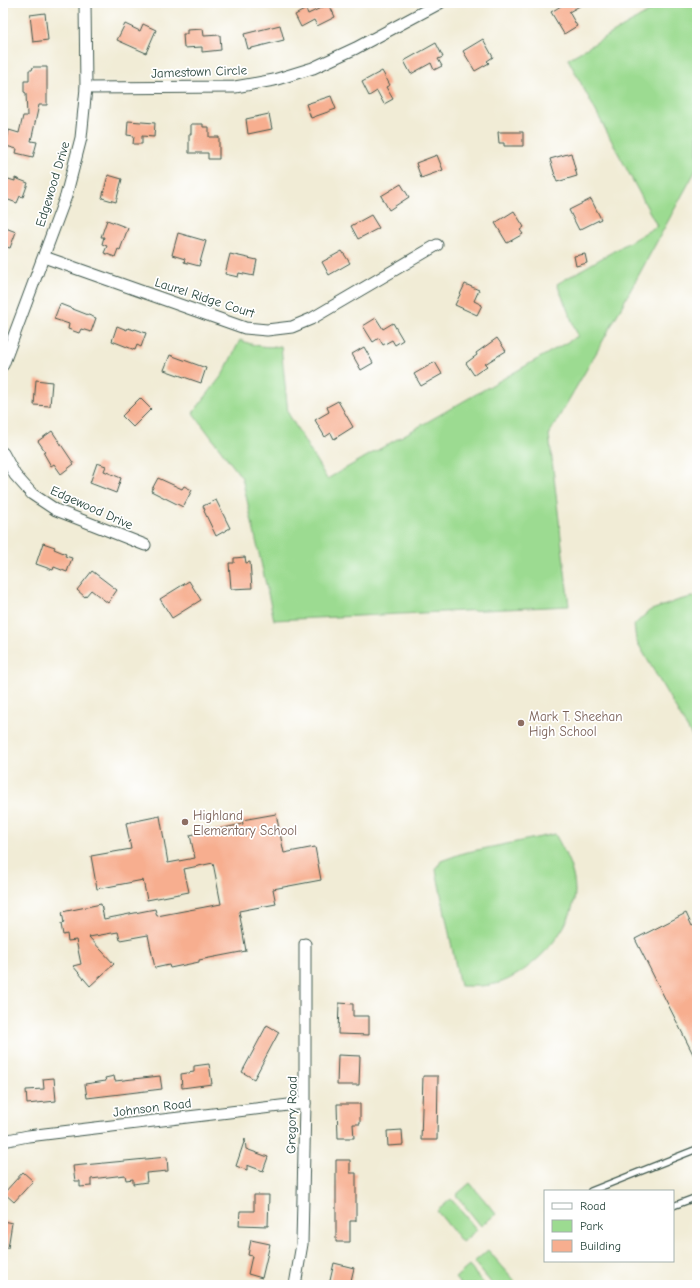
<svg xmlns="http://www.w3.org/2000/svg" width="700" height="1288" font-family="'Comic Neue',sans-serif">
  <rect width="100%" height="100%" fill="#fff"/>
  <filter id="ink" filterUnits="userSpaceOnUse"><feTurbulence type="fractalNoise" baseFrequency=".025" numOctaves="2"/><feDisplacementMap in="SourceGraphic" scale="8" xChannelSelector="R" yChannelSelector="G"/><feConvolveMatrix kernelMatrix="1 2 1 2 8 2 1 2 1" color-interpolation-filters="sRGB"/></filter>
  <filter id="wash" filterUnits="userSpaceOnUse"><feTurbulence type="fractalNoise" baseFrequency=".012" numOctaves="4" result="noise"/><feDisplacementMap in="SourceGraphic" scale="16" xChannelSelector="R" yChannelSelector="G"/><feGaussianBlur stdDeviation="0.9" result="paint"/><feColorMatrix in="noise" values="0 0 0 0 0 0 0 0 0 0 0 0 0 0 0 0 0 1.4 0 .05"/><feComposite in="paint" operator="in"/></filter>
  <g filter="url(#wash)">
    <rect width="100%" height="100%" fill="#f1ecd6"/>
    <!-- green -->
    <g fill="#9cdb91" stroke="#5e8c62">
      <path d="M664,3H697V168L599,348L549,434L569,606L274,620L242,478L193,413L223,374L240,340C254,346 266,348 281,346L288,413L327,479L578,336L557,284L657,226L568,59Z"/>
      <path d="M697,596V745L636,640L634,625L649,611L679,600Z"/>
      <path d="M555,834C565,852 575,871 575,891C575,927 534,970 502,982C488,987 474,986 460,986L436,870L441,861L463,853Z"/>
      <path d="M470,1183L496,1214L481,1226L456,1195Z"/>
      <path d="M451,1199L477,1230L462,1242L437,1211Z"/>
      <path d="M488,1250L515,1281L510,1285H493L474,1262Z"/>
      <path d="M469,1266L485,1285H461L455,1278Z"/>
    </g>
    <g id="blocks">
      <!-- building -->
      <g fill="#f7ae8f">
        <path d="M566,3H585L569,12L577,26L564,34L551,12Z"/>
        <path d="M329,4L335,17L317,26L314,20L301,27L295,15L306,9L308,14Z"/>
        <path d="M45,13L48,40L33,42L30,15Z"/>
        <path d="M125,24L140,31L143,24L156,30L146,53L117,40Z"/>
        <path d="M280,25L284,40L248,49L244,34Z"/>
        <path d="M203,29L204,36L220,35L221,50L202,52V47L184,48L183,34H187V30Z"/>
        <path d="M483,39L493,57L487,61L489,63L475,71L463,51Z"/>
        <path d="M436,43L443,57L438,59L442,66L434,70L431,63L411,74L404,61Z"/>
        <path d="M33,67H47V105H39L31,141L37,142L33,157L16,153L17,149L6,146L9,130L19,133L23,116H27L26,93L24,92V81H29V70H32Z"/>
        <path d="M382,71L390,85L386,87L393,99L384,104L377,91L369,96L362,82Z"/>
        <path d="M331,96L336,109L311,118L306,104Z"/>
        <path d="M269,114L272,129L248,134L246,119Z"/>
        <path d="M128,121L155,123L154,137L142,136V144H133L134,136L127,135Z"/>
        <path d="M191,124H203V127H209V137H219V159H208V153H189V134H191Z"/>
        <path d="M498,132H523V146H504V143H499Z"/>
        <path d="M571,153L577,176L557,182L550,159Z"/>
        <path d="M437,155L443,170L421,178L416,163Z"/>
        <path d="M108,175L122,179L116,202L102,198Z"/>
        <path d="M5,178L15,181V178L28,183L23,197L20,196L17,203L3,198V184Z"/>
        <path d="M401,184L409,197L389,210L381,196Z"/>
        <path d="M591,199L601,219L579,230L569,210Z"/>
        <path d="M514,211L524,227L520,230L523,234L507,243L495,223Z"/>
        <path d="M371,215L379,228L358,239L351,226Z"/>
        <path d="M107,220L128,228L120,250L118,249L115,257L104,253L107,246L102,244L104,237H101Z"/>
        <path d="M3,227L16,232L10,248L3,246Z"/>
        <path d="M178,233L206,241L199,266L184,262L185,259L172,255Z"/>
        <path d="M342,251L350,263L329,275L322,262Z"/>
        <path d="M230,254L257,260L254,276L239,273L238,277L225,274Z"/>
        <path d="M585,254L587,263L576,266L574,256Z"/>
        <path d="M465,284L479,290L474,301L482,305L477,315L455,305Z"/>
        <path d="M60,304L96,318L91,332L81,329L79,333L68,329L69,324L54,319Z"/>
        <path d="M376,318L383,329L393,323L403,340L395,345L392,340L383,345L379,338L373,342L363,326Z"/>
        <path d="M117,326L127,330L128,328L134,330L135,329L146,333L141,347L137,345L135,350L112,341Z"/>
        <path d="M497,338L506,351L485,364L487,366L474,375L466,363L477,355L476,353Z"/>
        <path d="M364,347L373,363L361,370L352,354Z"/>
        <path d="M170,355L206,368L201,383L164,370Z"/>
        <path d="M435,362L442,374L421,386L414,374Z"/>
        <path d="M36,380L52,382L50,406L34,405Z"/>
        <path d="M140,398L151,409L133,427L122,416Z"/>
        <path d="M338,401L353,427L334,439L331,433L325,437L315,420L329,412L327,407Z"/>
        <path d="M52,431L74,464L61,474L54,464L51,466L43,452L45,451L38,441Z"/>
        <path d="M97,463L106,466L104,471L121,478L116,493L90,483Z"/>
        <path d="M158,478L182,489L184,486L192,490L183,507L151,491Z"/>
        <path d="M216,500L230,528L216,536L204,511L205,510L203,506Z"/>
        <path d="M43,543L55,547L54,549L66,554L65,556L72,558L67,572L54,567L53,570L36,564Z"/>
        <path d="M245,557L246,563L250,562L252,588L231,589L229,563H234V558Z"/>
        <path d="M92,571L117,590L108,603L91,590L85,597L77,590Z"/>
        <path d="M189,581L201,600L172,618L160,599Z"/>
        <path d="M276,814L284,853L315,847L321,880L273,889L276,904L239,911L246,951L199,960V962L170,968L169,965L155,968L148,935L120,940L118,932L89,937L114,964L90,986L73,966L81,964L76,940L68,941L67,934L63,935L61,924L64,923L62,912L101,904L104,919L155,909L157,916L221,904L213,863L184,869L189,892L147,900L143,880L97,889L91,856L131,849L126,823L160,816L168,863L195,858L190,835L243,824L242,820Z"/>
        <path d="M686,913L692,926L697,924V1062L635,939Z"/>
        <path d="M339,1003L353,1004V1016H369V1035L338,1034Z"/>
        <path d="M267,1025L279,1032L254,1079L242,1072Z"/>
        <path d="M338,1055L360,1056L359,1085H337Z"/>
        <path d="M209,1064L212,1084L182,1088L181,1074L194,1072V1066Z"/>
        <path d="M114,1076L115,1081L160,1076L162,1089L87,1098L85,1084L106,1081L105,1078Z"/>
        <path d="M423,1076H438L437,1140H421Z"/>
        <path d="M54,1078L56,1101L27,1104L26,1090L44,1089L43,1079Z"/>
        <path d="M337,1104H360V1124H353L354,1138H338Z"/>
        <path d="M402,1130L403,1145L388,1146L387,1131Z"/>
        <path d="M245,1139L246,1149L268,1157L263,1171L247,1165V1170L236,1166Z"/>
        <path d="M167,1157L168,1171L146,1173L147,1182L133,1184V1179L126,1180L125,1175L91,1179V1186L80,1187V1181H75L73,1166Z"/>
        <path d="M336,1160H350V1173H356V1221H350V1242H336Z"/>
        <path d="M23,1172L33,1181L14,1202L4,1193Z"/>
        <path d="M254,1195H269L268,1226L239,1225L240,1211H254Z"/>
        <path d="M3,1221L12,1223L8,1248H3Z"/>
        <path d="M251,1240L270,1244L262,1278L248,1274L252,1256L248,1255Z"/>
        <path d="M334,1263L354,1268L350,1285H329Z"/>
      </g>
    </g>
  </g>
  <g filter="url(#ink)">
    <use href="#blocks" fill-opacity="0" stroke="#3e574c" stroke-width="1"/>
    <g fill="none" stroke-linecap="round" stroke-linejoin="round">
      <!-- service casing -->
      <g stroke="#3e574c" stroke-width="8">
        <g id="service">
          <path d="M591,1191L697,1149"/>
          <path d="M673,1206L697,1197"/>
        </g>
      </g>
      <!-- minor casing -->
      <g stroke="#3e574c" stroke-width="13">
        <g id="minor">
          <path d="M86,88L235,87L274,80L313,68L356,48L440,3"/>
          <path d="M44,257L245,328L267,330L292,327L311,319L437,245"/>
          <path d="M3,365L66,196L81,138L86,88L85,3"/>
          <path d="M3,453L15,475L32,494L56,510L145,545"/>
          <path d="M3,1141L28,1136L305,1103"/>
          <path d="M295,1285L302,1244L305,1103V944"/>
        </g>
      </g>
      <!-- service -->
      <use href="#service" stroke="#fff" stroke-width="5.5"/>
      <!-- minor -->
      <use href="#minor" stroke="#fff" stroke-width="11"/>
    </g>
  </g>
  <!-- markers -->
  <g fill="#8d6e63" stroke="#fff" stroke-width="1.5">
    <circle cx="521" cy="723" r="4"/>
    <circle cx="185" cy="822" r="4"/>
  </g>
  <g text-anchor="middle" stroke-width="3.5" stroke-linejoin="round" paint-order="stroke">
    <!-- street labels -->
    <g font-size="13" fill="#1f3d34" stroke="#fff">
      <text transform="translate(199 71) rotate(-2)" y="5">Jamestown Circle</text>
      <text transform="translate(52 184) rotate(-73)" y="5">Edgewood Drive</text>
      <text transform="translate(205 297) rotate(18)" y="5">Laurel Ridge Court</text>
      <text transform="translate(92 507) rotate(24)" y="5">Edgewood Drive</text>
      <text transform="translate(152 1107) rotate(-7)" y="5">Johnson Road</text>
      <text transform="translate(291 1115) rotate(-89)" y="5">Gregory Road</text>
    </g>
    <!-- education labels -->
    <g font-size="13" fill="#785e54" stroke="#fff" text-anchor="start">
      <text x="529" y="721">Mark T. Sheehan<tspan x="529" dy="15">High School</tspan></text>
      <text x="193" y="820">Highland<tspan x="193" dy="15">Elementary School</tspan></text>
    </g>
  </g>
  <!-- margin -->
  <rect width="700" height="1288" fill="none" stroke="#fff" stroke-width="16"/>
  <!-- legend -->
  <rect x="544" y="1190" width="130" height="72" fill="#ffffff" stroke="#a5b1ae"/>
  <rect x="552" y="1203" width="20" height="6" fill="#ffffff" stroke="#a5b1ae"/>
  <text x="580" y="1210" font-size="12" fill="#1f3d34">Road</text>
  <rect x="552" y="1220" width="20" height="12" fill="#9cdb91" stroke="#a5b1ae"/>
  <text x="580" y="1230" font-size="12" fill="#1f3d34">Park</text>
  <rect x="552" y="1240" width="20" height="12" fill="#f7ae8f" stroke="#a5b1ae"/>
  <text x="580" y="1250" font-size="12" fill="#1f3d34">Building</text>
</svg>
